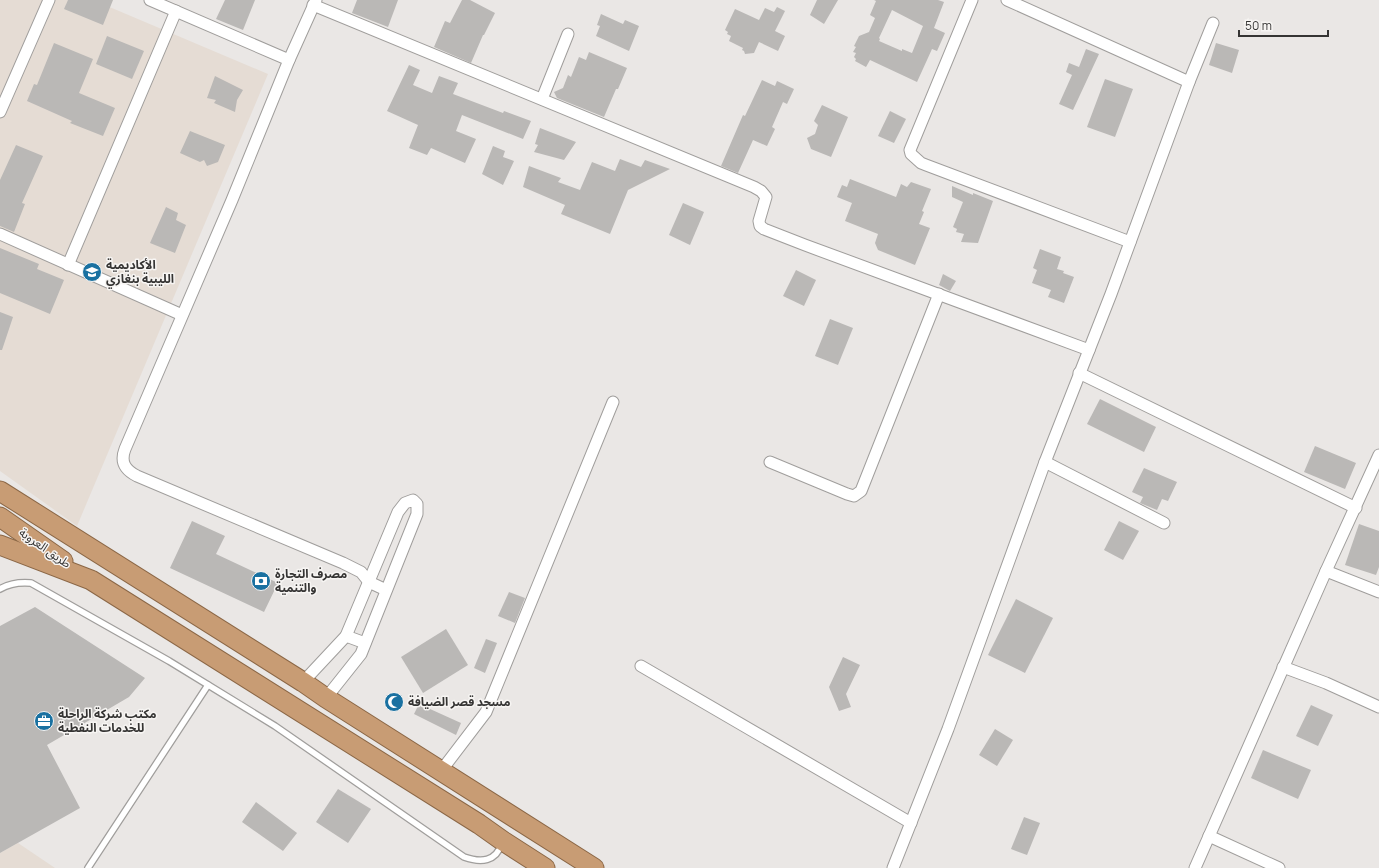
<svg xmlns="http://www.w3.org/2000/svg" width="1379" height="868" font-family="Manrope,'Noto Sans Arabic',sans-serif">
  <rect width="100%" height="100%" fill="#eae7e5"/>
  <!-- built -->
  <g fill="#e5dcd4">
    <path d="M0,0H93L268,74L77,526L0,471Z"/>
    <path d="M18,843L55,868H0V853Z"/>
  </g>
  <!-- building -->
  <g fill="#bab8b6" fill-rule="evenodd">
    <path d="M68,0H113L103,25L64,9Z"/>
    <path d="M225,0H255L243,30L216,19Z"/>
    <path d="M357,0H398L388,27L352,13Z"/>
    <path d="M462,0H470L495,13L484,35H483L471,63L434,47L445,21L450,23Z"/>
    <path d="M817,0H838L824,24L810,15Z"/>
    <path d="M874,0H938L944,2L934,28L945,33L937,51L932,49L917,82L870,60L866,67L855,61L856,59L854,57L856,53L853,52L856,47L854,46L859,36L869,32L875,18L870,15L876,1ZM892,10L923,26L912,53L902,49V51L879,41L880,39L879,38Z"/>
    <path d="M777,7L785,11L775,31L785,36L778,51L759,42L754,53L745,54L744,51L742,50L743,48L729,41L731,36L727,34L728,32L725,30L735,9L759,20L765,8L774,12Z"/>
    <path d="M601,14L623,24L625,20L639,26L629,51L596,36L600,26L597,25Z"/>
    <path d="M107,36L144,51L132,79L96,64Z"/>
    <path d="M54,43L93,59L79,93L115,108L103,136L70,123L72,121L27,101L34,84L37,85Z"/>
    <path d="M1216,43L1239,50L1232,73L1209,65Z"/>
    <path d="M1086,49L1099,54L1073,110L1059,104L1072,75L1066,72L1069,63L1079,67Z"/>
    <path d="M589,52L627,68L618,89H616L604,117L557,98L554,92L563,88L568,75L571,77L579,57L586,60Z"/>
    <path d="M409,65L420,70L413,85L432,93L439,76L458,83L453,94L503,113L504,111L531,121L523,139L462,115L456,131L476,139L465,163L431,148L427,155L409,148L418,125L387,111Z"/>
    <path d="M215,76L243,90L237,100L235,112L214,103L216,100L207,98Z"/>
    <path d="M1105,79L1133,89L1115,137L1087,127Z"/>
    <path d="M762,80L775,86L777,81L794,89L787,104L783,102L772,127L775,129L767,146L753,140L738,173L721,166L743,115L745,116Z"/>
    <path d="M822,105L848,117L831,157L811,149L807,138L815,134L818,125L814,121Z"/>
    <path d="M890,111L906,119L894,143L878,136Z"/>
    <path d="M540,128L576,142L564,160L534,152L538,145L535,144Z"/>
    <path d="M190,131L225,145L218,162L207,166L204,160L200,162L180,153Z"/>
    <path d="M16,145L43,156L22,203L25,204L14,232L0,226V180Z"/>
    <path d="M493,146L505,151L503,157L514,161L503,185L482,174Z"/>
    <path d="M620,159L641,167L645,160L670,169L628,190L610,234L561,214L565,205L523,187L529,166L561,178L558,182L580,190L592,162L615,171Z"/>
    <path d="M850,179L896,197L901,184L907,187L911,182L931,189L922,211L924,212L919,224L930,228L915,265L878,250L875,243L878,234L845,221L852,203L837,197L842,185L847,187Z"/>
    <path d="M952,186L973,195V193L993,201L978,243L961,242L964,234L956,232L957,229L953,227L963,202L952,197Z"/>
    <path d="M683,203L704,212L690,245L669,235Z"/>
    <path d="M166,207L178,213L176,220L186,225L175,253L150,243Z"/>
    <path d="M0,248L39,264L37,269L64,280L50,314L0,293Z"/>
    <path d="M1040,249L1061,257L1057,269L1064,271L1063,273L1074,277L1064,303L1048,297L1051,290L1032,283L1037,270L1033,268Z"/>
    <path d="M796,270L816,280L804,306L783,296Z"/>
    <path d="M943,274L956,281L950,291L939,285Z"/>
    <path d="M0,312L13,317L2,350H0Z"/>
    <path d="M830,319L853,328L838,365L815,356Z"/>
    <path d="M1100,399L1156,427L1144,452L1087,424Z"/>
    <path d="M1315,446L1356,463L1345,489L1304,472Z"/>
    <path d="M1144,468L1177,482L1168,501L1162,499L1157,510L1140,503L1143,497L1132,492Z"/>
    <path d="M192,521L225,536L216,554L278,583L264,612L170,568Z"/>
    <path d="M1119,521L1139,531L1123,560L1104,550Z"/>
    <path d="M1359,524L1379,531V567L1376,575L1345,565Z"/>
    <path d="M509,592L525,598L515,623L498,616Z"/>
    <path d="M1016,599L1053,618L1025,673L988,655Z"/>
    <path d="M35,607L145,678L129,697L47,745L80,808L0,853V626Z"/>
    <path d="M446,629L468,665L423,693L401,657Z"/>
    <path d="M486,639L497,643L485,673L474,668Z"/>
    <path d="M843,657L860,665L846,694L851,707L839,711L829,687Z"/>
    <path d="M419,704L461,723L456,735L414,714Z"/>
    <path d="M1311,705L1333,715L1318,746L1296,736Z"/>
    <path d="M995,729L1013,740L997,766L979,755Z"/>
    <path d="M1263,750L1311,770L1298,799L1251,778Z"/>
    <path d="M338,789L371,809L348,843L316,822Z"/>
    <path d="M256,802L297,833L283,851L242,822Z"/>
    <path d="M1024,817L1040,823L1027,855L1011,849Z"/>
  </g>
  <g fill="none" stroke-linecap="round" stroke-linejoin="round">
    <!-- service casing -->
    <g stroke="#a09e9c" stroke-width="8">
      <g id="service">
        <path d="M0,589C10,583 19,582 31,583L169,661L275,726L464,857C481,863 496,862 502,843"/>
        <path d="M88,868L208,685"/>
      </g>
    </g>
    <!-- minor casing -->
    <g stroke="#a09e9c" stroke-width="13">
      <g id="minor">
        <path d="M150,0L289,60"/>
        <path d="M316,0L289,60L232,200L125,449C120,462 125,470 137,476L343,563L361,572L369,582L386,590"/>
        <path d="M972,0L910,150L911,154L921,163L926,165L1130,242"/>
        <path d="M1007,0L1189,82"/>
        <path d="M313,5L754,187L761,191L766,197L759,221L760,226L764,229L805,245L1089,350"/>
        <path d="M542,99L568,34"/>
        <path d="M0,112L49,0"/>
        <path d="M0,234L182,315"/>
        <path d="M68,265L176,11"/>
        <path d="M1079,373L1356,508"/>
        <path d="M770,462L847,494L854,496L861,491L939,294"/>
        <path d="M1045,462L1164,523"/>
        <path d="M1326,571L1379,592"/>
        <path d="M346,636L365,643"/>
        <path d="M641,666L911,823"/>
        <path d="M1283,667L1326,683L1379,707"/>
        <path d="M303,682L346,636L398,512L405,503L413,500L417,504V514L361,654L326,698"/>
        <path d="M441,771L486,712L613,402"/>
        <path d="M1209,836L1279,868"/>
        <path d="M893,868L948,729L1045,462L1111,294L1189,82L1213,23"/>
        <path d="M1195,868L1326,571L1379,455"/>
      </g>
    </g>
    <!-- trunk casing -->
    <g stroke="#8b6746" stroke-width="21">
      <g id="trunk">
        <path d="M0,491L303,682L326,698L594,868"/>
        <path d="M0,517L63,561"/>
        <path d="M0,545L91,580L479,824L503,841L545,868"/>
      </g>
    </g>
    <!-- service -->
    <use href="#service" stroke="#fff" stroke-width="5.5"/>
    <!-- minor -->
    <use href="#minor" stroke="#fff" stroke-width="11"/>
    <!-- trunk -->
    <use href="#trunk" stroke="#c89c74" stroke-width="19"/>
  </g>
  <!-- icons -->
  <defs>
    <g id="university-disc" transform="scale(1)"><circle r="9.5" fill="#1a71a1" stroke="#f7f5f3"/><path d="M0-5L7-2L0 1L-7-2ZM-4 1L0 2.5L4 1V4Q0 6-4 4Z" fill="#fff"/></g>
    <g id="bank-disc" transform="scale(1)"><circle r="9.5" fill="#1a71a1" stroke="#f7f5f3"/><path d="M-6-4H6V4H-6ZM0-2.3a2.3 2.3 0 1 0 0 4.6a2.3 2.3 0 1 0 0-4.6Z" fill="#fff"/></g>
    <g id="mosque-disc" transform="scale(1)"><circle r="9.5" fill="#1a71a1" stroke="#f7f5f3"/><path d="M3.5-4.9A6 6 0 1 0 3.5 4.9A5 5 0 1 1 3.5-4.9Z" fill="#fff"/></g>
    <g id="office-disc" transform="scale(1)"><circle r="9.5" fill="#1a71a1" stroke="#f7f5f3"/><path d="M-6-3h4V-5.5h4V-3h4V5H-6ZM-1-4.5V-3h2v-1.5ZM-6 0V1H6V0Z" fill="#fff"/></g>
  </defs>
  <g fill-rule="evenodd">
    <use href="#university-disc" x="92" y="272"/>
    <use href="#bank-disc" x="261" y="581"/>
    <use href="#mosque-disc" x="394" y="702"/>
    <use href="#office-disc" x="44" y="721"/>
  </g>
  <g text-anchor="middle" stroke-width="3" stroke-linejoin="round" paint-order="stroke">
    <!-- poi labels -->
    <g font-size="12" font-weight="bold" fill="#353433" stroke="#f7f5f3" text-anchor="start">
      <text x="106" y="269">الأكاديمية<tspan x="106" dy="14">الليبية بنغازي</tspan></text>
      <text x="275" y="578">مصرف التجارة<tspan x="275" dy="14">والتنمية</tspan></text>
      <text x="408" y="706">مسجد قصر الضيافة</text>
      <text x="58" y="718">مكتب شركة الراحلة<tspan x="58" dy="14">للخدمات النفطية</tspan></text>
    </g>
    <!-- street labels -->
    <g font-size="12" fill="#353433" stroke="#f7f5f3">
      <text transform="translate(45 548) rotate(35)" y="4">طريق العروبة</text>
    </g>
  </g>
  <!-- scale -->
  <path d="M1239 30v6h89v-6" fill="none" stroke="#353433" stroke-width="2"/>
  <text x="1245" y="30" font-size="12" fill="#353433" stroke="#f7f5f3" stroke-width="3" paint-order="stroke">50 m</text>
</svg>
